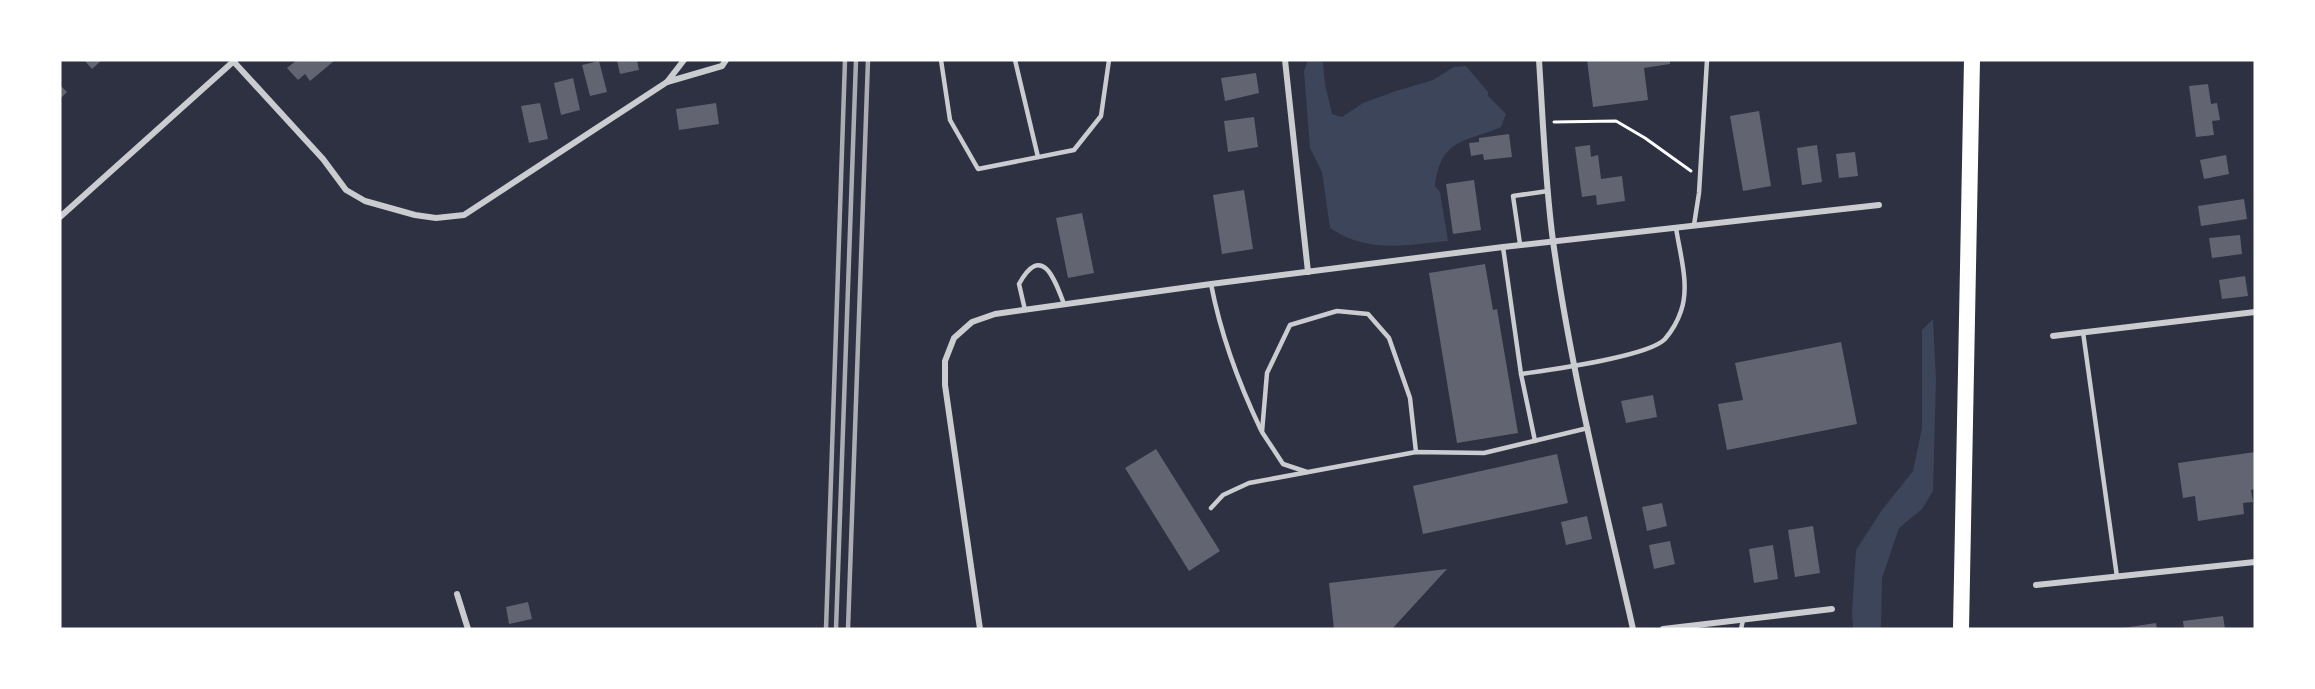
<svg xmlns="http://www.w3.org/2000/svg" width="2315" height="689" font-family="'Archivo Narrow',sans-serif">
  <rect width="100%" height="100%" fill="#2d3142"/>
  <!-- green -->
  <g fill="#3c4559">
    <path d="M1308,60L1323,62L1325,84L1332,114L1342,117L1363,103L1396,91L1433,80L1454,67L1466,66L1488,92V96L1506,114L1501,127C1464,143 1441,138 1435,186L1440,192L1448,241C1404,245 1369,254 1330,228L1322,172L1310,148L1304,71Z"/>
    <path d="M1933,319L1936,380L1933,491L1922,509L1899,528L1882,578L1881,629H1853L1852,612L1856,550L1882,510L1913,471L1922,428V330Z"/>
  </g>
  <!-- building -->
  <g fill="#626471">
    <path d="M84,60H102L92,69Z"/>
    <path d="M297,60H333L334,61L310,81L305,74L298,80L287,68Z"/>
    <path d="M617,60H637L639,70L620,74Z"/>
    <path d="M1587,60H1670V64L1644,68L1648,100L1593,107Z"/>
    <path d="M599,61L607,92L590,96L582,65Z"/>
    <path d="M1256,73L1259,93L1225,101L1221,78Z"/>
    <path d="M573,78L580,110L561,115L554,83Z"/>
    <path d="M2208,84L2211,104L2217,103L2220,120L2212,121L2214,135L2196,137L2189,86Z"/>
    <path d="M60,85L67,92L60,99Z"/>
    <path d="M540,103L548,139L529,143L521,106Z"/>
    <path d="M716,103L719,124L679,130L676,109Z"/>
    <path d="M1759,111L1771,186L1743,191L1730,116Z"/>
    <path d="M1254,117L1258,147L1228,152L1224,121Z"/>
    <path d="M1509,134L1512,157L1484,160L1483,154L1471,156L1469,143L1479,142V138Z"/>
    <path d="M1590,145L1591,157L1598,155L1601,179L1622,176L1625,201L1597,205L1596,195L1582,197L1575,147Z"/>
    <path d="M1817,145L1822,182L1802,185L1797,148Z"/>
    <path d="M1855,152L1858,176L1839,178L1836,154Z"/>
    <path d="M2226,155L2229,174L2204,179L2200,160Z"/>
    <path d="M1474,180L1481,230L1453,234L1446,184Z"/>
    <path d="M1244,190L1253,249L1222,254L1213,195Z"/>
    <path d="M2244,199L2247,219L2201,226L2198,206Z"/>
    <path d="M1082,213L1094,273L1068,278L1056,218Z"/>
    <path d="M2240,235L2242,254L2212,258L2209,238Z"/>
    <path d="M1485,264L1493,310L1497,309L1518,433L1457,443L1429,273Z"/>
    <path d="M2245,276L2248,296L2222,299L2219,280Z"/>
    <path d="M1841,342L1857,424L1727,450L1718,404L1743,400L1735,363Z"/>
    <path d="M1653,395L1657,417L1626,423L1621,401Z"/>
    <path d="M1156,449L1220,551L1189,571L1125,468Z"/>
    <path d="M2255,452V489L2251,490L2253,502L2243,503L2244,514L2198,521L2195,496L2183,498L2178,463Z"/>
    <path d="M1557,454L1568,503L1423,534L1413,486Z"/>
    <path d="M1662,503L1667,526L1647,531L1642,507Z"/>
    <path d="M1587,516L1592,539L1566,545L1561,522Z"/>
    <path d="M1813,526L1820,573L1795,577L1788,530Z"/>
    <path d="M1670,541L1675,564L1654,569L1649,545Z"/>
    <path d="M1773,545L1778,579L1754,583L1749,549Z"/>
    <path d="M1447,569L1392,629H1334L1329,583Z"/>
    <path d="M528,602L532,619L509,624L506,607Z"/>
    <path d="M2223,616L2225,629H2184L2183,621Z"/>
    <path d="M2156,623L2157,629H2123V628Z"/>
  </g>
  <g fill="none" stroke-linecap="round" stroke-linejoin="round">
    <!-- path -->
    <path stroke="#fff" stroke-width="3" d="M1554,122L1616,121L1645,138L1691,171"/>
    <!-- service -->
    <g stroke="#caccd0" stroke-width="4.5">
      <path d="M941,60L950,120L978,169L1074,150L1101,116L1109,60"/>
      <path d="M1015,60L1038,157"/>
      <path d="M1694,225L1699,193L1707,60"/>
      <path d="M1520,244L1513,196L1548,191"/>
      <path d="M1503,247L1521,374L1535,441"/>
      <path d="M1211,284C1221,336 1238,382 1261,430"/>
      <path d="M1025,310L1019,284C1042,242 1055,280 1064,304"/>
      <path d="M2083,332L2117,577"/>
      <path d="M1521,374C1548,370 1648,357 1665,339C1671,332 1678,320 1681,311C1690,286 1680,254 1676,228"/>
      <path d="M1307,472L1283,464L1262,432L1267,373L1290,325L1337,311L1368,314L1389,338L1410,398L1416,452"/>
      <path d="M1211,508L1223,495L1249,483L1416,452L1484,453L1588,428"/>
      <path d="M1741,629L1743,620"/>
    </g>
    <!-- minor -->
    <g stroke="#caccd0" stroke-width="6">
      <path d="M684,60L667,82L722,66L726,60"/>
      <path d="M1285,60L1308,272"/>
      <path d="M1539,60C1543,120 1545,181 1553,241C1571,372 1604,501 1633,629"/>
      <path d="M234,62L323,159L346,190L365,201L415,215L436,218L464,215L667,82"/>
      <path d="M60,217L235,60"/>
      <path d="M2053,336L2255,312"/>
      <path d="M2036,585L2255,562"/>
      <path d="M457,594L468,629"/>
      <path d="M980,629L945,385V361L954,338L972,322L995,314L1211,284L1503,247L1879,205"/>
      <path d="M1663,629L1832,609"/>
    </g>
    <!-- trunk -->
    <path stroke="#fff" stroke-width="16" d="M1961,629L1972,60"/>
    <!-- rail -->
    <g stroke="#abadb3" stroke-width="4.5">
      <path d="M826,629L845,60"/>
      <path d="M836,629L856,60"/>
      <path d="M848,629L868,60"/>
    </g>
  </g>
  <!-- border -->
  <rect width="2315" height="689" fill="none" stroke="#ffffff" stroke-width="123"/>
</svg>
